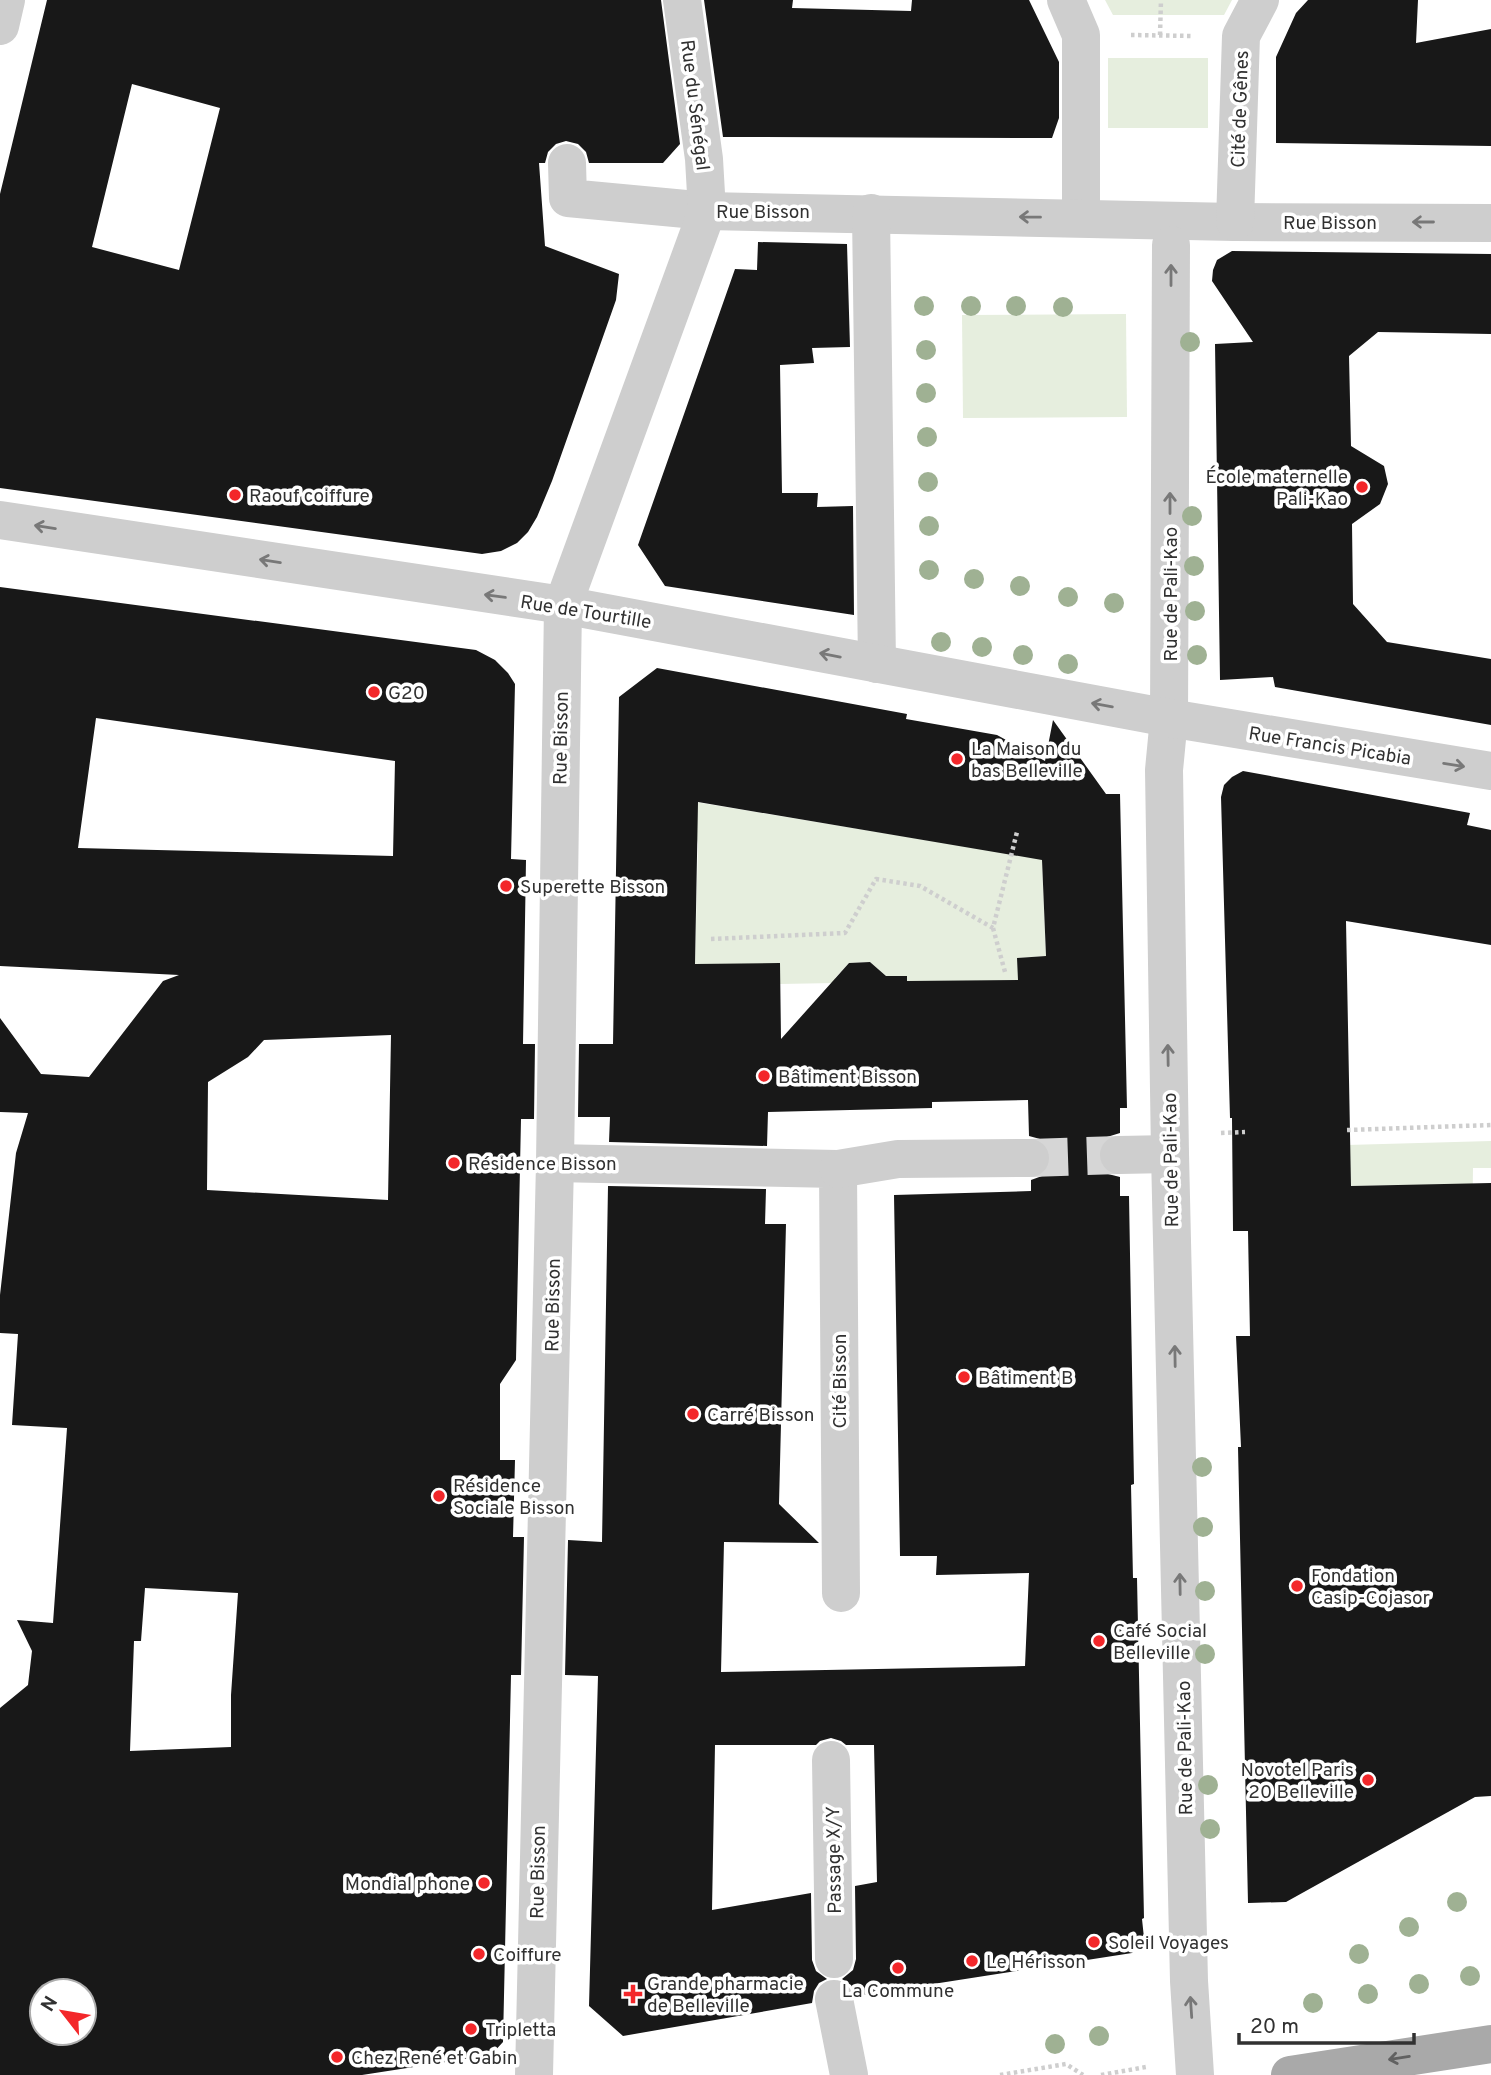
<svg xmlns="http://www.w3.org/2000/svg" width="1491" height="2075" font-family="Overpass,sans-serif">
  <rect width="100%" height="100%" fill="#fff"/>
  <!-- green -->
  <g fill="#e6eede">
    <path d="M1105,0H1232L1224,15H1113Z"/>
    <rect x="1108" y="58" width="100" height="70"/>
    <path d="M1126,314L1127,417L963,418L962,315Z"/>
    <path d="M689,801L999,852L1041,837L1046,956L1018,958V983L907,981V976H886L870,962L849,963L835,978V983L780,984L695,964L698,844Z"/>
    <path d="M1491,1141V1168H1473L1469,1442L1404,1185L1349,1186L1347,1145Z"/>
  </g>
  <!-- building -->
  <g fill="#181818" fill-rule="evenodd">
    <path d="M47,0H661L680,144L663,163H589L586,152L578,144L566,141L556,144L548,152L545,163H539L545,246L619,274L616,300L552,481L537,517L528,532L517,543L501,551L482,554L0,488V194ZM132,84L220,108L179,270L92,247Z"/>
    <path d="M704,0H793L792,8L911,11L912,0H1029L1059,62V118L1052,138L723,137Z"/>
    <path d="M1308,0H1418L1416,43L1491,29V146L1276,143V57L1296,13Z"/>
    <path d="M758,242L847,244L850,347L812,348L814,363L780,365L782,493H818L817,507L853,506L854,615L665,586L638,545L735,269L757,270Z"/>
    <path d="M1232,251L1491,254V334L1378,332L1349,356L1351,446L1384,466L1388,484L1380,504L1352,524L1353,604L1387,642L1491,659V725L1275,687L1273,677L1220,680L1215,344L1253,342L1212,281L1213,270L1217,260Z"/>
    <path d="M0,587L476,650L495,660L508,673L515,684L511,859L526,860L523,1044H535L534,1119H521L516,1360L500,1384V1460H515L513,1537H524L521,1675H511L503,2042L491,2055L362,2075H0V1708L28,1685L32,1651L17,1620L53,1623L67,1428L12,1425L18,1334L0,1333V1295L16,1153L28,1113L0,1112V1018L41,1074L89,1077L163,981L179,975L0,966ZM96,718L395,761L393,856L78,848ZM391,1035L388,1200L207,1190L208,1082L248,1057L264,1040ZM145,1588L238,1593L231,1695V1747L130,1751L134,1641H141ZM42,1991H84V2033H42Z"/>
    <path d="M657,668L907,714L906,719L997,735L1045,761L1053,720L1106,794H1120L1127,1108H1120V1133L1107,1137L1100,1145L1097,1155L1100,1166L1108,1174L1120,1177V1196H1129L1134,1484L1131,1485L1133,1578H1137L1144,1918L1142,1919L1144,1938L1132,1953L856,1996L851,1985L842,1979L853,1970L856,1959L855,1886L877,1882L874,1745H846L841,1741L831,1738L820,1741L816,1745H715L712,1910L811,1893L812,1960L816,1971L827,1979L819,1983L814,1991L812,2003L623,2036L589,2006L598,1676L565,1675L568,1540L602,1542L608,1186L766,1189L765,1224H786L779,1504L819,1543L724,1542L721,1672L1025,1666L1029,1573L936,1575L937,1556H900L894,1195L1031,1191V1180L1042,1176L1049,1169L1052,1159L1048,1146L1040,1139L1029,1136L1028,1100L932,1102V1108L768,1112L767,1146L609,1142L610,1117H578L579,1044H613L619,697ZM698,802L1042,860L1046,956L1017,958L1018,980L907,981V976H886L870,962L849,963L781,1039L780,963L695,964Z"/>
    <path d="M1243,771L1470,813L1467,825L1491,830V945L1346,921L1351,1186L1491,1183V1796L1475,1797L1286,1902L1248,1903L1238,1447H1241L1236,1336H1250L1248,1231H1233L1232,1118H1230L1221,797L1224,785L1232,777Z"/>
  </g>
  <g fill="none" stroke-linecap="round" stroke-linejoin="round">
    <!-- minor-tunnel -->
    <path stroke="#d6d6d6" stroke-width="38" stroke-dasharray="38 19" stroke-linecap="butt" d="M1030,1158L1119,1155"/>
    <!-- path -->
    <g stroke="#cecece" stroke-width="4.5" stroke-dasharray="3.5 3.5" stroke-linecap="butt">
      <path d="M1131,35L1193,36"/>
      <path d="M1160,35L1161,0"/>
      <path d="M993,928L1005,972"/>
      <path d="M711,939L845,933L876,879L920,886L993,928L1017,832"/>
      <path d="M1347,1130L1491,1125"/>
      <path d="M1221,1133L1245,1132"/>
      <path d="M1000,2075L1066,2064L1083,2075"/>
      <path d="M1101,2075L1146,2067"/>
    </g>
    <!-- minor -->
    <g stroke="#cecece" stroke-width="38">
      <path d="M1066,0L1081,35V218"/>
      <path d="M0,26L6,0"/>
      <path d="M567,163L568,198L707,211L1235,222L1491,223"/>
      <path d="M871,213L877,664"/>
      <path d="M1235,222L1241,36L1260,0"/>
      <path d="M1171,245L1169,718L1164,770L1170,1154L1189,1981L1195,2075"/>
      <path d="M0,520L563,605L1169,718L1491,771"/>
      <path d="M1119,1155L1170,1154"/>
      <path d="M555,1163L838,1169L841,1593"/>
      <path d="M838,1169L898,1159L1030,1158"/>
      <path d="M831,1760L834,1959"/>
      <path d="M834,1999L849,2075"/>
      <path d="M534,2075L555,1163L563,605L707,211L704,159L682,0"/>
    </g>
    <!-- major -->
    <path stroke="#a9a9a9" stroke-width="38" d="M1290,2075L1491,2044"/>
  </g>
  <!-- trees -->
  <g fill="#9fb193">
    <circle cx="924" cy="306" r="10"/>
    <circle cx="971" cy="306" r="10"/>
    <circle cx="1016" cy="306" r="10"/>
    <circle cx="1063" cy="307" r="10"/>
    <circle cx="1190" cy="342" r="10"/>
    <circle cx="926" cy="350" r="10"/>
    <circle cx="926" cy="393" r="10"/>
    <circle cx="927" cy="437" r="10"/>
    <circle cx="928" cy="482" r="10"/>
    <circle cx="1192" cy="516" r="10"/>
    <circle cx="929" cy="526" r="10"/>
    <circle cx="1194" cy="566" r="10"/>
    <circle cx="929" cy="570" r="10"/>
    <circle cx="974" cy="579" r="10"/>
    <circle cx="1020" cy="586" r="10"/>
    <circle cx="1068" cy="597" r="10"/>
    <circle cx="1114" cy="603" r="10"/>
    <circle cx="1195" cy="611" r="10"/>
    <circle cx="941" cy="642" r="10"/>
    <circle cx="982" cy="647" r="10"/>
    <circle cx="1023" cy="655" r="10"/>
    <circle cx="1197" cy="655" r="10"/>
    <circle cx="1068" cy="664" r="10"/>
    <circle cx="1202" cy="1467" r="10"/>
    <circle cx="1203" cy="1527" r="10"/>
    <circle cx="1205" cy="1591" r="10"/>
    <circle cx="1205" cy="1654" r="10"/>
    <circle cx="1208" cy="1785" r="10"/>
    <circle cx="1210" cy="1829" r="10"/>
    <circle cx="1457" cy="1902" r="10"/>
    <circle cx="1409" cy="1927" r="10"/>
    <circle cx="1359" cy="1954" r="10"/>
    <circle cx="1470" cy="1976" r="10"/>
    <circle cx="1419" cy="1984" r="10"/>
    <circle cx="1368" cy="1994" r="10"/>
    <circle cx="1313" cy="2003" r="10"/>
    <circle cx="1099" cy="2036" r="10"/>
    <circle cx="1055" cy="2044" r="10"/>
  </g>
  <!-- one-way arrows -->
  <defs><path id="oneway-shaft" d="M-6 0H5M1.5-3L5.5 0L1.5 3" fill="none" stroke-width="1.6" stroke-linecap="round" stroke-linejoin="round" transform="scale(1.75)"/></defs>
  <g stroke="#787878">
    <use href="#oneway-shaft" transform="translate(1030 217) rotate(-179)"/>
    <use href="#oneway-shaft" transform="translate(1423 222) rotate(-180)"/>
    <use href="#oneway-shaft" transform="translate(1171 275) rotate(-90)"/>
    <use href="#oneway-shaft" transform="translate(1170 503) rotate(-90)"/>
    <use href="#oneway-shaft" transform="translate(45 527) rotate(-171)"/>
    <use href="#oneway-shaft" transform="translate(270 561) rotate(-171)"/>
    <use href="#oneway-shaft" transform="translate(495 596) rotate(-172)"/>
    <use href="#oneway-shaft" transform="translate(830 655) rotate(-169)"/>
    <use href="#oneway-shaft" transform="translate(1102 705) rotate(-170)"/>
    <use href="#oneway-shaft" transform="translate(1454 765) rotate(9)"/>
    <use href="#oneway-shaft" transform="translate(1168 1055) rotate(-91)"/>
    <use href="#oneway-shaft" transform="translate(1175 1356) rotate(-91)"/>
    <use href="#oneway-shaft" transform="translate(1180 1584) rotate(-91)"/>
    <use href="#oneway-shaft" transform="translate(1191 2007) rotate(-94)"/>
  </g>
  <use stroke="#616161" href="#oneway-shaft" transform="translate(1399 2058) rotate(171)"/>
  <!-- markers -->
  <g fill="#f3272a" stroke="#fff" stroke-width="2.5">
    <circle cx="1362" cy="487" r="7"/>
    <circle cx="235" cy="495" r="7"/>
    <circle cx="374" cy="692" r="7"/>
    <circle cx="957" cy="759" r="7"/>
    <circle cx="506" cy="886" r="7"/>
    <circle cx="764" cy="1076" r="7"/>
    <circle cx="454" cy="1163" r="7"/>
    <circle cx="964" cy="1377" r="7"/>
    <circle cx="693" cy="1414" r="7"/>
    <circle cx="439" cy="1496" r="7"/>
    <circle cx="1297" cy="1586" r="7"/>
    <circle cx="1099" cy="1641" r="7"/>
    <circle cx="1368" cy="1780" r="7"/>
    <circle cx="484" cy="1883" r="7"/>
    <circle cx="1094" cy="1942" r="7"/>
    <circle cx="479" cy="1954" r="7"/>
    <circle cx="972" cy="1961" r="7"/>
    <circle cx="898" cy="1968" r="7"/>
    <path d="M629.5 1983.5h7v7h7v7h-7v7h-7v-7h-7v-7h7z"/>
    <circle cx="471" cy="2029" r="7"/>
    <circle cx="337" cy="2057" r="7"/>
  </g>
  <g text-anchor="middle" stroke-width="7" stroke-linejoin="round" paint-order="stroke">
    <!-- street labels -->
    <g font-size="19" fill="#313131" stroke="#fff">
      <text transform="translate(696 105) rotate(83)" y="7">Rue du Sénégal</text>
      <text transform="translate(1239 109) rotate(-88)" y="7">Cité de Gênes</text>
      <text x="763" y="218">Rue Bisson</text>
      <text x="1330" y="229">Rue Bisson</text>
      <text transform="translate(1170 594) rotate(-90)" y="7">Rue de Pali-Kao</text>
      <text transform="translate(586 611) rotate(9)" y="7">Rue de Tourtille</text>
      <text transform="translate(560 738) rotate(-89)" y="7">Rue Bisson</text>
      <text transform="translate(1330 745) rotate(9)" y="7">Rue Francis Picabia</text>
      <text transform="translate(1170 1160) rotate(-91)" y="7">Rue de Pali-Kao</text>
      <text transform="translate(552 1305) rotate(-89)" y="7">Rue Bisson</text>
      <text transform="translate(839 1381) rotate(-90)" y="7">Cité Bisson</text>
      <text transform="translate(1184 1748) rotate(-91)" y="7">Rue de Pali-Kao</text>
      <text transform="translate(833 1860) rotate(-91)" y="7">Passage X/Y</text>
      <text transform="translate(537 1872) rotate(-89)" y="7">Rue Bisson</text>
    </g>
    <!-- poi labels -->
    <g font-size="19" fill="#313131" stroke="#fff" text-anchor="start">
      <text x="1348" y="483" text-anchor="end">École maternelle<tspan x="1348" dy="22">Pali-Kao</tspan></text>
      <text x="249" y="502">Raouf coiffure</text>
      <text x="388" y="699">G20</text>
      <text x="971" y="755">La Maison du<tspan x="971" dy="22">bas Belleville</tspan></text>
      <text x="520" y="893">Superette Bisson</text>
      <text x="778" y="1083">Bâtiment Bisson</text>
      <text x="468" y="1170">Résidence Bisson</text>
      <text x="978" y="1384">Bâtiment B</text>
      <text x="707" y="1421">Carré Bisson</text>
      <text x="453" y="1492">Résidence<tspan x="453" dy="22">Sociale Bisson</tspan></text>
      <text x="1311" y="1582">Fondation<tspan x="1311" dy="22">Casip-Cojasor</tspan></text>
      <text x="1113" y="1637">Café Social<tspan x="1113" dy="22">Belleville</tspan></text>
      <text x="1354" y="1776" text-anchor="end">Novotel Paris<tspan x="1354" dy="22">20 Belleville</tspan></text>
      <text x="470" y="1890" text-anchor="end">Mondial phone</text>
      <text x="1108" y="1949">Soleil Voyages</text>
      <text x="493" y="1961">Coiffure</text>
      <text x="986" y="1968">Le Hérisson</text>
      <text x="647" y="1990">Grande pharmacie<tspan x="647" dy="22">de Belleville</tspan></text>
      <text x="898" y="1997" text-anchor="middle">La Commune</text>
      <text x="485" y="2036">Tripletta</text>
      <text x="351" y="2064">Chez René et Gabin</text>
    </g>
  </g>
  <!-- north arrow -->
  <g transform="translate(63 2012) rotate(301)"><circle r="33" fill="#ffffff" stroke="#adadad" stroke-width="2"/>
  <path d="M0-5L12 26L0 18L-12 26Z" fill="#f3272a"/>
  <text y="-10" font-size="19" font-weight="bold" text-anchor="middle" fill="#313131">N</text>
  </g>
  <!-- scale -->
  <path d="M1239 2033v10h175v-10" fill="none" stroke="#313131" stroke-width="3.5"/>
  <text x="1250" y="2033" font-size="21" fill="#313131" stroke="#ffffff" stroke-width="5" paint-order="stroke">20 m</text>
</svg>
